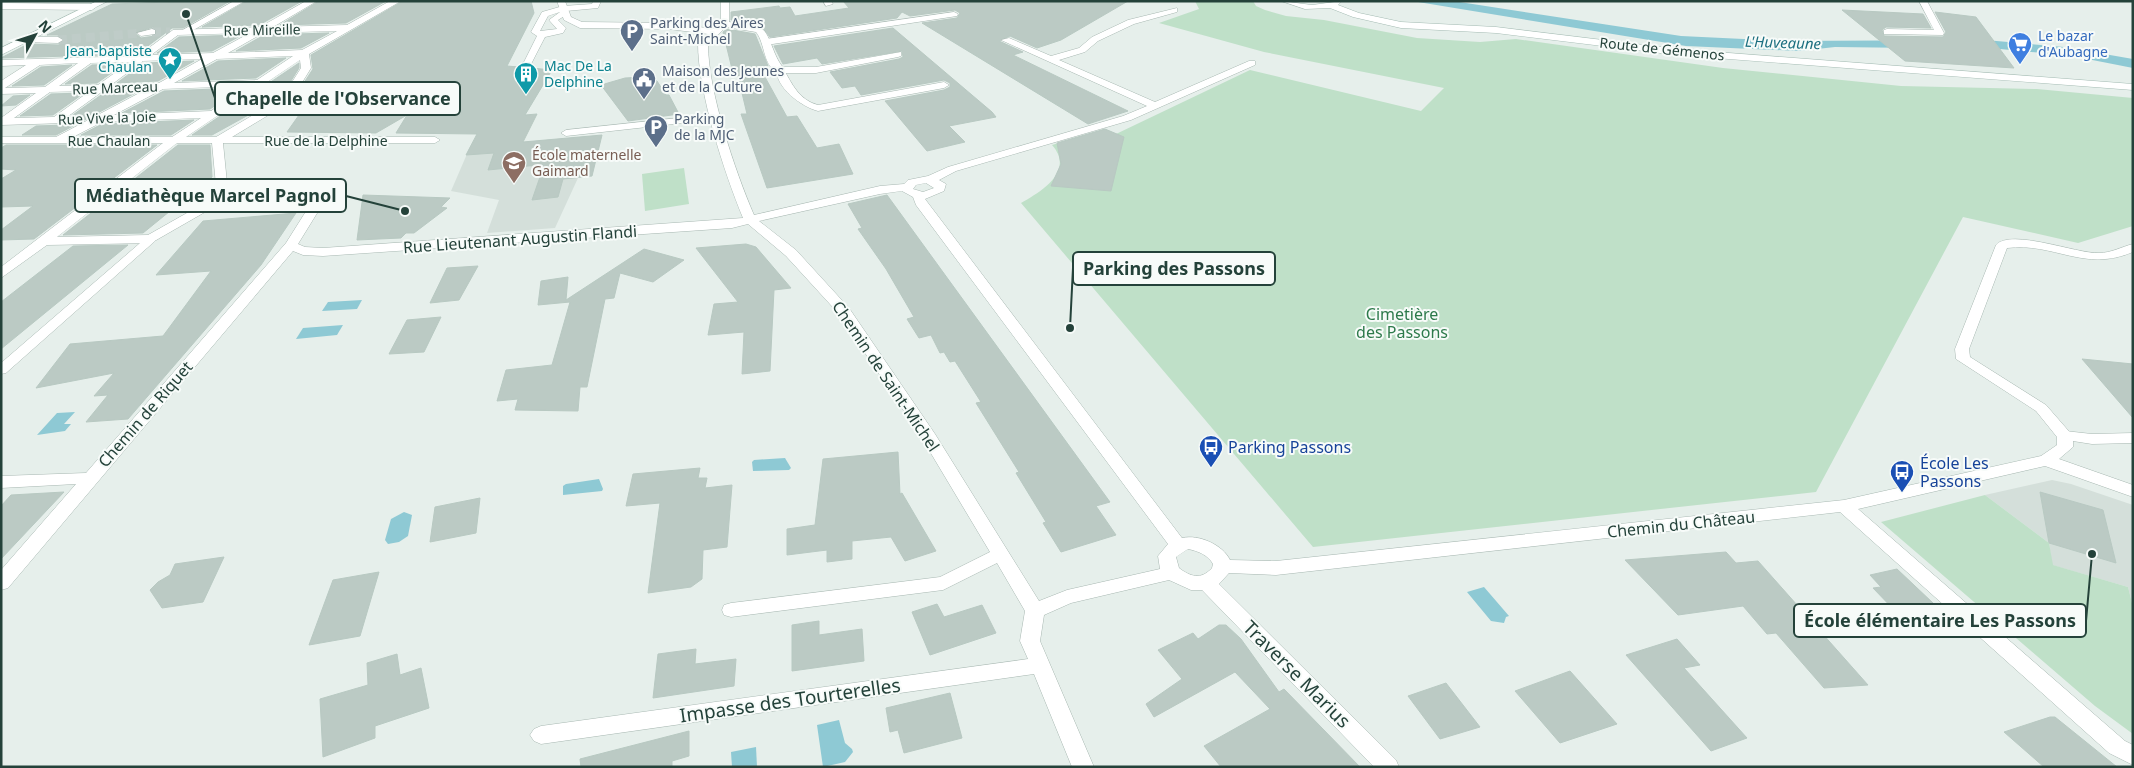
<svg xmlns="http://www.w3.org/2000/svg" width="2134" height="768" font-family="'Noto Sans',sans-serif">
  <rect width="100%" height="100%" fill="#e6efeb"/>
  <!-- built -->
  <g fill="#d4dfda">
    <path d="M589,136L578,178L555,228L487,233L499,200L451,191L470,147Z"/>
    <path d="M2052,480L2071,484L2133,505V607L2128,587L2052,565L2049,543L1985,495Z"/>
  </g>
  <!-- green -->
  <g fill="#bfe0c8">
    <path d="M1195,1H1253L1256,6L1265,10L1286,16L1324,20L1417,38L1480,42L1516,39L1723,68L1901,86L2037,89L2133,98V226L2078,243L1963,217L1816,492L1313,547L1021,203C1042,191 1075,171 1052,145L1105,129L1116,134L1250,70L1421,111L1444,88L1264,52L1159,23L1199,9Z"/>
    <path d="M684,168L689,204L645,211L642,174Z"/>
    <path d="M1985,495L2049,543L2053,565L2128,587L2133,607V734L2095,706L1881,522Z"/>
  </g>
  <!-- water -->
  <g fill="#8ec9d4">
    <path d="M1412,1H1453L1681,36L1783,41L1985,40L2064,47L2133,59V68L2072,56L2000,49L1835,47L1799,51L1686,46Z"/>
    <path d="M362,300L357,309L322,311L328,302Z"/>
    <path d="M343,325L337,335L296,339L303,328Z"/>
    <path d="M75,412L64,424H71L65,431L37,435L57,413Z"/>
    <path d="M785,458L791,468L789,470L753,471L752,462L754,460Z"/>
    <path d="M599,479L603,489L602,491L563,495V486L566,484Z"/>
    <path d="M404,512L412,515L408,536L399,542L388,544L385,540L391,519Z"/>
    <path d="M1484,587L1509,616L1506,617L1504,623L1491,621L1467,592Z"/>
    <path d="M839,720L845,743L852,749L853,752L845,762L823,767L817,725Z"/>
    <path d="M756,747L757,767H732L731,752Z"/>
  </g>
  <!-- building -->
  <g fill="#bbcac4" stroke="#b8c9c2" fill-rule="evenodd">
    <path d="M198,1H230L183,28H172L137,54L1,58L28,44L59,45L65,41L64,38L58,35H47L112,4ZM153,27L157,30L155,36L141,38L135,33Z"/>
    <path d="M247,1H302L259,25L202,27Z"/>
    <path d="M319,1H386L346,23L280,25Z"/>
    <path d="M403,1H531L534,13L507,66L519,67L522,72H528L531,68L552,70L525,115L537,114L523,142L602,135L592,176L563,179L558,197L532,200L541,174H536L538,165L488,170L494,153L466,155L477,134L396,133L407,115L376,133L287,132L323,81L298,92L313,69L311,55Z"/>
    <path d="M843,1H1128L1061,40L1037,48L1010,36L999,41L1023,52L1013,55L1128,111L1088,124L922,23L957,18L960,13L955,10L910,16L902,12L897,18L770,37L761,26L731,20V12L779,6L780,8L790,7L795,16L849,8Z"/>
    <path d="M1842,10L1923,14L1931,28L1886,27L1882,30L1884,36L1943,37L1946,32L1935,12L1976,17L2014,68L1905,61Z"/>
    <path d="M893,28L992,112L996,117L949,126L965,142L927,151L885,101L944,90L950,87V83L944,80L861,95L855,86L842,88L830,72L899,59L903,57L902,51L822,64L817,58L783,64L774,46Z"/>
    <path d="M727,29L755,34L768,66L760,68L787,117L797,116L817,148L839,144L853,174L767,188L741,114H747L737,72L733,73L723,32Z"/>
    <path d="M329,33L301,48L236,51L264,35Z"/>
    <path d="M242,35L212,51L157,53L179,37Z"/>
    <path d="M286,58L256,78L182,81L218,61Z"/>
    <path d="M194,61L158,81L117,83L144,63Z"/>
    <path d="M299,63V68L281,97L212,135H192Z"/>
    <path d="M124,64L97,83L65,84L92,65Z"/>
    <path d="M72,65L44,85L12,86L41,67Z"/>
    <path d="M644,77L652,78L657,81L666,95H669L679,114L628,121L601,85L625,78Z"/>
    <path d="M242,88L210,109L122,113L164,91Z"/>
    <path d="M139,91L56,135H22L36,126L67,125L73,120L70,117L104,93Z"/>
    <path d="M84,93L53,115L20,116L51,94Z"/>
    <path d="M30,95L16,105L1,106L13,96Z"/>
    <path d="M194,120L171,135H81L102,124Z"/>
    <path d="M1105,129L1124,137L1111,191L1051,186L1061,164L1057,143Z"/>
    <path d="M6,145H157L34,239L1,240V230L33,206L1,207V179L16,170L1,169V148Z"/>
    <path d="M178,145H210L212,177L143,233L63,235Z"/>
    <path d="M363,195L450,198L441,207L447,208L414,233H406L401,238L357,240Z"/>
    <path d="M887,195L1110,502L1096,506L1116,535L1061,552L1043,523L1046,522L1016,473L1019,472L976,403L981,402L955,361L950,362L944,352L940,353L931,335L919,338L907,319L914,317L886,269L858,229L862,228L848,204Z"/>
    <path d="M296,213L261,265L128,419L86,422L108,395L94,396L114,373L36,388L70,344L163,336L211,271L156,275L203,221Z"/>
    <path d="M746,244L756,247L791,288L774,290L770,371L742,374L744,332L708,335L714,304L738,302L696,248Z"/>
    <path d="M128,245L1,349V302L73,246Z"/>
    <path d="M644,249L684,260L653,282L620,273L614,298L605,299L587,387H580L578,411L515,410L518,399L497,401L506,370L552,365L570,302L538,305L541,281L568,277L566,300Z"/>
    <path d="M478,266L459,300L430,303L447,268Z"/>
    <path d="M441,317L424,352L389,354L407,320Z"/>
    <path d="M2082,359L2133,364V418Z"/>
    <path d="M898,452L900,494L902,493L936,551L905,561L891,537L852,541V559L827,562V550L787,555V529L815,525L823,459Z"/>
    <path d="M700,468L698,478H707L705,488L732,485L727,547L703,550L702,579L691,587L648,593L660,503L626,506L633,474Z"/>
    <path d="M64,492L1,559V506L11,495Z"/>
    <path d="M2040,492L2103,510L2116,563L2049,543Z"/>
    <path d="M480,498L476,533L430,542L435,507Z"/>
    <path d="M1726,552L1736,563L1758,561L1868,685L1824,688L1776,633L1767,634L1743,606L1678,615L1625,560Z"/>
    <path d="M224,557L203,602L162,608L150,590L158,582L170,575L175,564Z"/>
    <path d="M1897,569L1951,620L1920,625L1908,613L1899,615L1873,588L1881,587L1870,575Z"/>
    <path d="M379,572L360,636L309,645L333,580Z"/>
    <path d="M937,604L944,617L982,605L996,633L930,655L912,612Z"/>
    <path d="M819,621V635L862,629L864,661L792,671V625Z"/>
    <path d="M1219,625H1226L1241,639L1279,692L1284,689L1360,767H1221L1204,746L1270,709L1235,672L1154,717L1146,704L1182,679L1158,650L1193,633L1198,639Z"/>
    <path d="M1677,639L1700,665L1684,668L1747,738L1711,751L1626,655Z"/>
    <path d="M696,649L695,664L736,659L734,686L653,698L658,654Z"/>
    <path d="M397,654L400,675L421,668L429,708L375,726V738L323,757L320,699L368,685L367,663Z"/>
    <path d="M1570,671L1617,724L1560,743L1515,691Z"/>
    <path d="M1446,683L1480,727L1440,739L1408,696Z"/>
    <path d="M950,693L962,738L904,753L898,730L890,732L886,708Z"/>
    <path d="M2050,717H2055L2117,767H2044L2004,732Z"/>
    <path d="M689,731V756L672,761V767H581L580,759Z"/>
  </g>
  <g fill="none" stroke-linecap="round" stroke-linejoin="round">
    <!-- pedestrian-tunnel -->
    <g stroke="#bfccc8" stroke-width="9" stroke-dasharray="9 5" stroke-linecap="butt">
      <path d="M152,32H170"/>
      <path d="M58,40L141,33"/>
    </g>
    <!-- service casing -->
    <g stroke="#a8b8b2" stroke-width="1">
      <g id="service">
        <path d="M593,1H601L598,8L566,11L569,13L558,20L566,28L563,33L545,37L528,70H522L521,68L537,36L531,32L542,12L563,6L592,4ZM560,12L549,20L557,29L540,31L548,16Z"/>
        <path d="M954,12L958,14L957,16L766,45L762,42L766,39Z"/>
        <path d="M777,68H783C792,84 799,100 818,105L944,82L949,85L944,88L818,111C802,107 774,87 777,68Z"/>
        <path d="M716,114L719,115V119L566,136L561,133L566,130Z"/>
        <path d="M151,236L155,237V241L6,373L1,374V363L147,237Z"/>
        <path d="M2065,431L2092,434L2133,433V443L2092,444L2060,439L2058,436L2060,433Z"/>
      </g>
    </g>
    <!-- pedestrian casing -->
    <g stroke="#a8b8b2" stroke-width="1">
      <g id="pedestrian">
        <path d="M234,1H245L188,33L181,31Z"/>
        <path d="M152,29L155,30V34L141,36L137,33Z"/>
        <path d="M25,37H58L63,40L58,43L22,42L20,40Z"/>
      </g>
    </g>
    <!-- minor casing -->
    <g stroke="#a8b8b2" stroke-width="1">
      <g id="minor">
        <path d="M306,1H317L273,27L347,25L390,1H401L309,54L311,68L290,102L232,137H435L440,140L435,143H223L228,193L311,188L324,191L327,197L298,244L305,247L323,248L743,218C724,172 698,92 698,43L708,34L669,29L580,28L564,20L557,1H565L571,17L582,22L669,23L714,29L721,18V1H729V22C739,24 750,24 760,28C770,31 773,57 783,67H816L901,52V56L898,57L816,73H780C762,67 766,44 756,32L726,27L708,44C708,91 735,171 754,215L880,186L904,184L908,180L928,176L948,167L1123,116L1147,106L1001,40L1009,38L1051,56L1079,48L1092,37L1128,20L1177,8V12L1134,24L1098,41L1085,52L1059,60L1155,102L1249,61H1255V65L1131,120L956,171L939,180L946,184L944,191L925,199L1182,538C1199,534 1223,545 1230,560L1276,561L1844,500L2041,456L2057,445V437L2036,411L1956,359L1955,349L1996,245C2011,228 2077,254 2099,253C2111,253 2121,247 2133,244V252C2084,273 2054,242 2007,248L1969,349L1970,357L2046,405L2073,436V447L2059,459L2133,485V497L2045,466L1858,509L2125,741L2133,745V765L2109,753L1840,512L1276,575L1229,573L1219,584L1396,760L1399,767H1374L1202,590H1191L1169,580L1071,603L1044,615L1040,641L1094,767H1072L1034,674L541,744L534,741L530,735L534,729L541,726L1028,659L1020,641L1025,611L997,563L943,590L731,617L724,615L722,610L724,605L731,603L940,577L990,552L920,435L839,314L786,256L748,224L732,228L323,256L303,255L293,251L8,588L1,590V570L76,484L1,488V476L86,473L286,243L315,197L226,200L151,243L47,245L1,278V267L163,143H1V137H56L147,89L103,91L67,117L71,120L66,123L1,125V118L36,93L1,94V81L26,65L1,66V60L138,56L173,30L260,27ZM337,31L302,50L228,53L263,33ZM250,33L213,53L151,55L178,35ZM293,56L257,80L174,83L217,59ZM202,59L159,83L111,85L143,61ZM300,60L301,68L282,98L216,137H186ZM130,62L98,85L59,86L91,63ZM78,63L45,87L5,88L40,65ZM248,86L211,111L114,115L163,89ZM90,91L54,117L14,118L50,92ZM201,118L172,137H73L102,122ZM177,143H212L217,196L148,235L57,237ZM926,183L934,188L923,192L913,189L916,185ZM902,191L913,197L916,205L1168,544L1158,556L1160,569L1067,590L1039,601L935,434L849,308L796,250L759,221L880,194ZM1188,549C1198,551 1208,555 1213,564L1212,568C1201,580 1191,577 1179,568L1176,557Z"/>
        <path d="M823,1H831L833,4L826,6Z"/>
        <path d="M1919,1H1927L1944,33L1943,35L1884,34V30L1887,29L1934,30Z"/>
        <path d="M1,3L92,4L96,7L92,10L1,9Z"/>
      </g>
    </g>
    <!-- secondary casing -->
    <g stroke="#a4bbb3" stroke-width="1">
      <g id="secondary">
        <path d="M97,1H108L1,55V48Z"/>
        <path d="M1281,1L1312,5L1342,1L1338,5L1359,13L1401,22L1496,27L1677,49L2133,84V90L1677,55L1496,33L1401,28L1353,17L1330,8L1305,9Z"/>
      </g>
    </g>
    <!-- service -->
    <use href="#service" fill="#fff" fill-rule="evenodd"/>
    <!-- pedestrian -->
    <use href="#pedestrian" fill="#fff" fill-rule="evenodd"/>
    <!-- minor -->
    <use href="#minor" fill="#fff" fill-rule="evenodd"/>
    <!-- secondary -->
    <use href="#secondary" fill="#fff" fill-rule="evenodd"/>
  </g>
  <!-- icons -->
  <defs>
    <g id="parking-pin" transform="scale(1.25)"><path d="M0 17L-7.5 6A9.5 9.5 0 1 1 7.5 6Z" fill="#5c6f8a" stroke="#f7fbf9"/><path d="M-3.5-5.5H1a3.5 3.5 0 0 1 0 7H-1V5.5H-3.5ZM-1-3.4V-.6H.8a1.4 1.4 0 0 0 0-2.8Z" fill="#fff"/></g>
    <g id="supermarket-pin" transform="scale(1.25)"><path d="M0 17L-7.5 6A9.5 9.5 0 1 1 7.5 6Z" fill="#3f7fe0" stroke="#f7fbf9"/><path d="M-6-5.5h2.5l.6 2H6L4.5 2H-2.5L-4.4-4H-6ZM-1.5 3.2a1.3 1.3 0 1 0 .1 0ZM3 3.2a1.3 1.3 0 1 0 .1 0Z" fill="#fff"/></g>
    <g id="sight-pin" transform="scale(1.25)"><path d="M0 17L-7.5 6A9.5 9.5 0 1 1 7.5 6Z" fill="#0f9aa8" stroke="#f7fbf9"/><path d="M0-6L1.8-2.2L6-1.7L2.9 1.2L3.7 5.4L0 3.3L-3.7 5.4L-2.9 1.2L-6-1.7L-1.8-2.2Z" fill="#fff"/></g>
    <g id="building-pin" transform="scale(1.25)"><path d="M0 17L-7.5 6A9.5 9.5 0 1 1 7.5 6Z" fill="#0f9aa8" stroke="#f7fbf9"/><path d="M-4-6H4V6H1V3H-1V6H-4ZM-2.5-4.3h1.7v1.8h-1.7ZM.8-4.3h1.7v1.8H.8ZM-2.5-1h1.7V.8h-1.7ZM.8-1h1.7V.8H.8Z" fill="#fff"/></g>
    <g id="civic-pin" transform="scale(1.25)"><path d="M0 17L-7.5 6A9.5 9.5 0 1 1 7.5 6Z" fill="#5c6f8a" stroke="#f7fbf9"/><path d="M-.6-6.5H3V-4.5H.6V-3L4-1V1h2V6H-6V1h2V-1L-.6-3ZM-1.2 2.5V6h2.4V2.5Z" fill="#fff"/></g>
    <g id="school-pin" transform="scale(1.25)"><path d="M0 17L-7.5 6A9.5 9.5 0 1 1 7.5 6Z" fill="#8d6e63" stroke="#f7fbf9"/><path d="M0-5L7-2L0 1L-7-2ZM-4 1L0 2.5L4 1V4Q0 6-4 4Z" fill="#fff"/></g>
    <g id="bus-pin" transform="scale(1.25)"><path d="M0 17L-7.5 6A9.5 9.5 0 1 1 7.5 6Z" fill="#1a4fb4" stroke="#f7fbf9"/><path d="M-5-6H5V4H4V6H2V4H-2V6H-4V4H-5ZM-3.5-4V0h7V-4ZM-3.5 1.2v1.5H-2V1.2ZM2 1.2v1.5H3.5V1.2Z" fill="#fff"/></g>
  </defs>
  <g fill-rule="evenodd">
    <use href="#parking-pin" x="632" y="31"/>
    <use href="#supermarket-pin" x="2020" y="44"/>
    <use href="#sight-pin" x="170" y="59"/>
    <use href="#building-pin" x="526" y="74"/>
    <use href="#civic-pin" x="644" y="79"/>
    <use href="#parking-pin" x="656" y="127"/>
    <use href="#school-pin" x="514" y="163"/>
    <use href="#bus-pin" x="1211" y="447"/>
    <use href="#bus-pin" x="1902" y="472"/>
  </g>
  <g text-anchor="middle" stroke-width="4" stroke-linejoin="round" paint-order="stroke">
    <!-- far-service labels -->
    <g font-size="14" fill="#4e5e75" stroke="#f7fbf9" text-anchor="start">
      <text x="650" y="28">Parking des Aires<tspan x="650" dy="16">Saint-Michel</tspan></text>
      <text x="662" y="76">Maison des Jeunes<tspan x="662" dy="16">et de la Culture</tspan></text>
      <text x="674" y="124">Parking<tspan x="674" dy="16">de la MJC</tspan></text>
    </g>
    <!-- far-street labels -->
    <g font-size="14" fill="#24423a" stroke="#f7fbf9">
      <text transform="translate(262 30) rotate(-1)" y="5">Rue Mireille</text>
      <text transform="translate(1662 49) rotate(6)" y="5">Route de Gémenos</text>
      <text transform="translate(115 88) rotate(-2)" y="5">Rue Marceau</text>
      <text transform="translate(107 118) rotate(-2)" y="5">Rue Vive la Joie</text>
      <text x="109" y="146">Rue Chaulan</text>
      <text x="326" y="146">Rue de la Delphine</text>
    </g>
    <!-- far-shop labels -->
    <g font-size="14" fill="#366cbe" stroke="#f7fbf9" text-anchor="start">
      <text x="2038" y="41">Le bazar<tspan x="2038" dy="16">d'Aubagne</tspan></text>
    </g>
    <!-- far-culture labels -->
    <g font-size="14" fill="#0d838f" stroke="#f7fbf9" text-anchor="end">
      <text x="152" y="56">Jean-baptiste<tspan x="152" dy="16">Chaulan</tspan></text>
      <text x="544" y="71" text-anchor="start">Mac De La<tspan x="544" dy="16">Delphine</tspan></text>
    </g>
    <!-- far-education labels -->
    <g font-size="14" fill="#785e54" stroke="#f7fbf9" text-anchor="start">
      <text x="532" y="160">École maternelle<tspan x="532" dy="16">Gaimard</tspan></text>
    </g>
    <!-- far-water labels -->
    <g font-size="15" font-style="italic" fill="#1c6f80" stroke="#f7fbf9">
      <text transform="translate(1783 43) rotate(2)" y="5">L'Huveaune</text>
    </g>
    <!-- street labels -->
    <g font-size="16" fill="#24423a" stroke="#f7fbf9">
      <text transform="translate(520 239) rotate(-4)" y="6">Rue Lieutenant Augustin Flandi</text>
      <text transform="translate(886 376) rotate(56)" y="6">Chemin de Saint-Michel</text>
      <text transform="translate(145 414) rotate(-49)" y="6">Chemin de Riquet</text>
      <text transform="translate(1681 524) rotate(-6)" y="6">Chemin du Château</text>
    </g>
    <!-- park labels -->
    <g font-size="16" fill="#2d7a4b" stroke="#f7fbf9">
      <text x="1402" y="320">Cimetière<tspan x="1402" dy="18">des Passons</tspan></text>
    </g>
    <!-- transit labels -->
    <g font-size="16" fill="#164399" stroke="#f7fbf9" text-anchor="start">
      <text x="1228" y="453">Parking Passons</text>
      <text x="1920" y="469">École Les<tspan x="1920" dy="18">Passons</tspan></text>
    </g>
    <!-- near-street labels -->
    <g font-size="19" fill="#24423a" stroke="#f7fbf9">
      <text transform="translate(1297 674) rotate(45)" y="7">Traverse Marius</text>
      <text transform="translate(790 700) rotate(-8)" y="7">Impasse des Tourterelles</text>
    </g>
  </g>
  <!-- callouts -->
  <path fill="none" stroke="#24423a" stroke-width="2" d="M186 14L215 98M405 211L346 196M1070 328L1073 268M2092 554L2086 621"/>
  <g fill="#24423a" stroke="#f7fbf9" stroke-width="2">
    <circle cx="186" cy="14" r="5"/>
    <circle cx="405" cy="211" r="5"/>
    <circle cx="1070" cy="328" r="5"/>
    <circle cx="2092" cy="554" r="5"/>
  </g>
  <g fill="#f7fbf9" stroke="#24423a" stroke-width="2">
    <rect x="215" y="82" width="245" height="33" rx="5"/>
    <rect x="75" y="179" width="271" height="33" rx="5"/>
    <rect x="1073" y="252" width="202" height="33" rx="5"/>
    <rect x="1794" y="604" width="292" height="33" rx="5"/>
  </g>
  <g font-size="18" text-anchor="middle" font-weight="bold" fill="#24423a">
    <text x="338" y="105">Chapelle de l'Observance</text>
    <text x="211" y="202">Médiathèque Marcel Pagnol</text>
    <text x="1174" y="275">Parking des Passons</text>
    <text x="1940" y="627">École élémentaire Les Passons</text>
  </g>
  <!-- border -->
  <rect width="2134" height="768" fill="none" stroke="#24423a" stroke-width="5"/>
  <!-- north arrow -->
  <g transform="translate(35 35) rotate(50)" stroke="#f7fbf9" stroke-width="4" paint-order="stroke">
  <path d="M0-4L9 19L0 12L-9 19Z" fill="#24423a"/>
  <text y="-8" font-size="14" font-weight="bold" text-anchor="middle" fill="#24423a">N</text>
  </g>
</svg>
